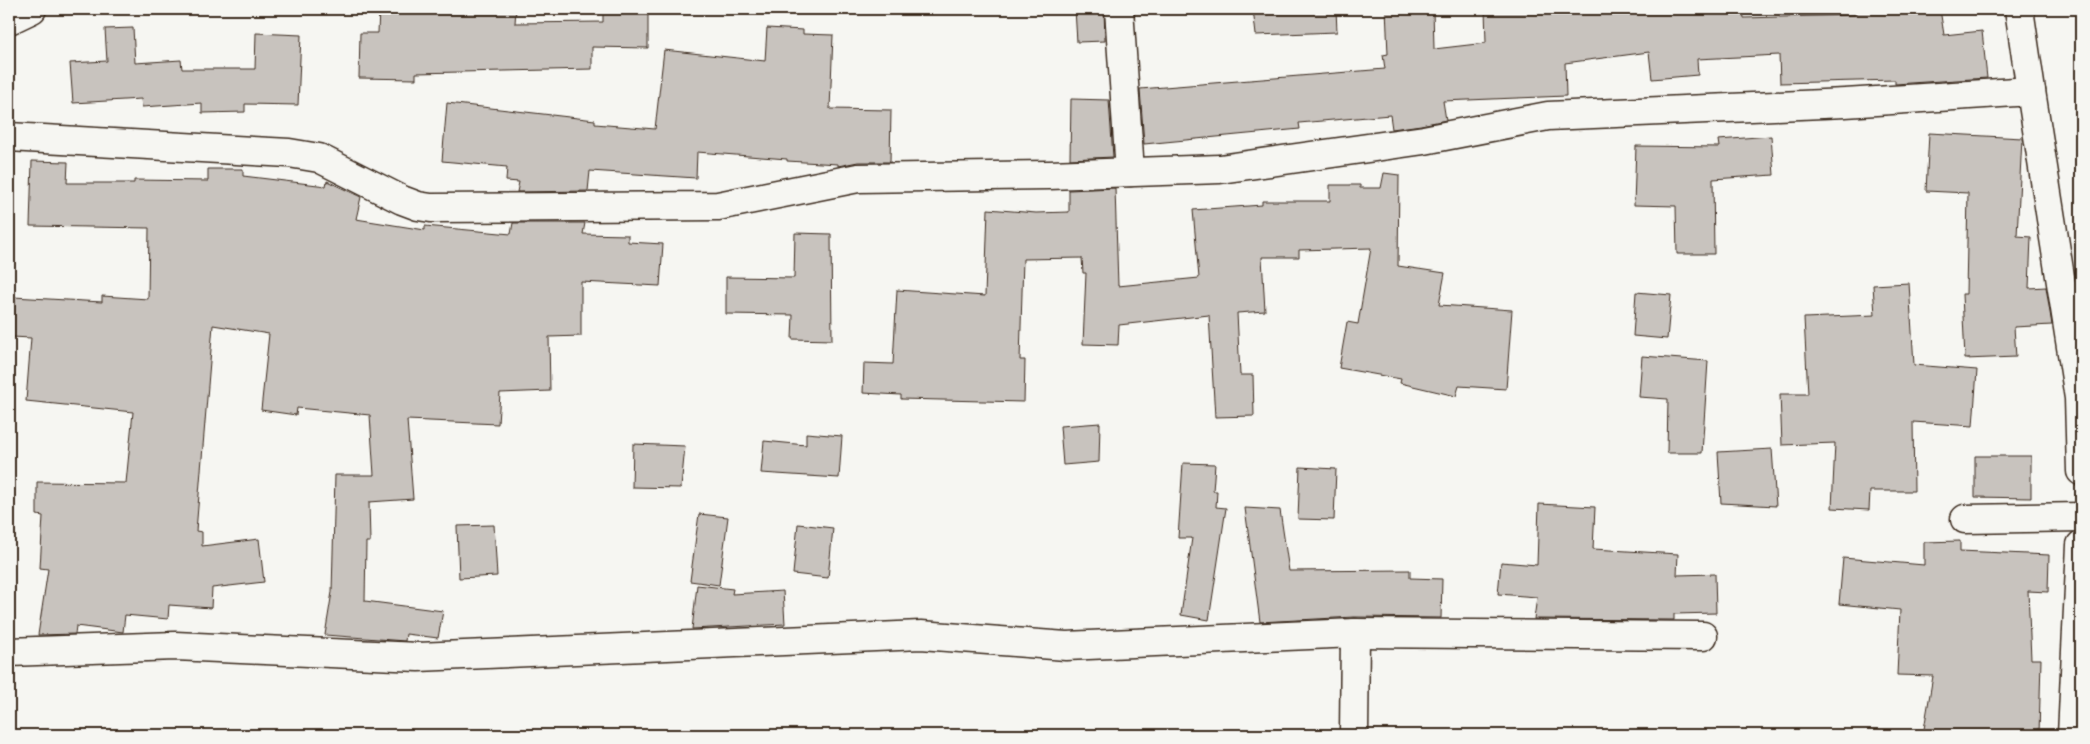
<svg xmlns="http://www.w3.org/2000/svg" width="2090" height="744" font-family="Kalam,sans-serif">
  <rect width="100%" height="100%" fill="#f6f6f2"/>
  <filter id="ink" filterUnits="userSpaceOnUse"><feTurbulence type="fractalNoise" baseFrequency=".02" numOctaves="2"/><feDisplacementMap in="SourceGraphic" scale="10" xChannelSelector="R" yChannelSelector="G"/><feConvolveMatrix kernelMatrix="1 2 1 2 8 2 1 2 1" color-interpolation-filters="sRGB"/></filter>
  <g filter="url(#ink)">
    <!-- building -->
    <g fill="#c8c3be" stroke="#3b2a1e">
      <path d="M379,9H516L515,23L603,22V9H648V48L592,47V69L416,73V79L359,78L360,33H378Z"/>
      <path d="M1075,9H1104L1105,41L1077,42Z"/>
      <path d="M1253,9H1336L1337,32L1256,35Z"/>
      <path d="M1386,9H1433L1434,49L1486,43L1485,9H1743L1744,18L1856,15L1855,9H1940L1944,35L1982,31L1987,78L1895,84V80L1780,83L1779,55L1697,59L1698,75L1652,79L1649,52L1565,63L1566,96L1443,101L1446,120L1421,125L1392,129L1390,115L1299,123L1300,129L1144,144L1140,89L1385,69L1383,55L1388,54Z"/>
      <path d="M133,28L135,63L181,60L182,69H255L256,33L301,35L298,105L245,104V112L202,113V103L142,107L141,99L73,103L70,63L107,61L105,29Z"/>
      <path d="M767,28L803,30V34L833,35L830,109L891,110L890,162H858L838,166V164L787,161V159L697,152L696,178L590,171L588,191L517,192L519,182L506,181L507,167L442,161L447,103L595,120V124L655,129L664,50L765,61Z"/>
      <path d="M1071,99L1109,100L1113,157L1070,159Z"/>
      <path d="M1929,133L2022,138L2017,236L2031,237L2029,288L2046,287L2052,325L2014,327L2016,357L1965,359L1962,294H1966L1968,193L1926,191Z"/>
      <path d="M1771,136L1774,175L1713,179L1714,254H1677L1676,206L1634,205L1636,146L1719,147L1718,140Z"/>
      <path d="M32,161L68,162L67,183H134V180L208,181V169H243V176L326,186L327,181L361,197L356,219L425,230V226L511,234L513,223H585L583,234L628,235V242L663,244L660,286L581,282V336L549,337L550,391L500,393L498,424L407,420L413,499L369,502L370,542H366L365,601L443,611L438,638L406,634L405,641L325,635L332,592L335,475H374L370,415L297,408L296,415L261,410L269,334L213,325L196,531L202,532V546L259,539L264,582L212,588L211,608L169,605L168,619L125,615L123,632L76,626L75,634L38,635L48,569L40,568L43,516L37,515V482L126,483L133,412L26,401L31,338L12,337L13,297L102,302V296L148,299L149,228L30,226Z"/>
      <path d="M1384,173L1399,175L1398,266L1445,273L1439,305L1512,310L1506,389L1459,386L1456,396L1400,383L1401,379L1339,368L1347,322L1358,324L1371,248L1299,250V257H1262L1265,311L1237,313L1240,375H1253L1254,416L1215,417L1209,315L1119,325L1118,345L1083,344L1086,273H1083L1082,258L1023,259L1020,360H1025L1024,402L901,399V395L863,393L864,363L893,364L897,290L985,296L988,209L1036,213L1069,212V190L1115,188L1118,286L1199,278L1193,210L1262,205V201H1330V185H1360V188H1381Z"/>
      <path d="M795,233L831,234L832,340L792,339L793,315L726,314V277L794,278Z"/>
      <path d="M1909,283L1914,365L1977,370L1973,426L1913,422L1914,491H1870L1869,510L1832,508L1835,443L1782,445L1780,394H1808L1804,318L1875,315L1873,285Z"/>
      <path d="M1636,292L1671,295L1667,339L1633,336Z"/>
      <path d="M1642,356L1708,361L1702,453H1667L1668,399L1639,397Z"/>
      <path d="M1100,423L1099,462L1063,465L1060,426Z"/>
      <path d="M806,433L842,436L839,478L761,473L764,441L806,445Z"/>
      <path d="M633,444L685,446L681,488L632,487Z"/>
      <path d="M1772,449L1776,506L1721,503L1718,452Z"/>
      <path d="M1975,456H2031V498L1975,497Z"/>
      <path d="M1183,463L1215,464L1213,491H1217L1216,507L1226,508L1209,620L1181,615L1192,538H1178Z"/>
      <path d="M1300,467L1336,469L1334,520L1298,519Z"/>
      <path d="M1539,504L1595,507L1593,549L1678,554L1677,575L1715,574L1716,613L1674,614V620L1534,619L1537,597L1498,594L1501,562L1537,565Z"/>
      <path d="M1245,508L1280,510L1289,571L1410,570V578L1442,579L1441,618L1354,617L1260,622Z"/>
      <path d="M699,514L728,517L719,585L690,581Z"/>
      <path d="M798,524L833,528L828,578L793,574Z"/>
      <path d="M494,525L497,576L459,578L457,526Z"/>
      <path d="M1960,541V551L2049,555L2048,592L2028,591L2031,659H2041L2039,735H1923L1933,676L1897,675L1900,610L1839,604L1843,558L1924,565V542Z"/>
      <path d="M697,585L733,589L732,594L783,591L785,624L692,629Z"/>
    </g>
    <g fill="none" stroke-linecap="round" stroke-linejoin="round">
      <!-- street casing -->
      <g stroke="#3b2a1e" stroke-width="31">
        <g id="street">
          <path d="M1119,9L1130,172"/>
          <path d="M2019,9L2031,91"/>
          <path d="M9,20L32,9"/>
          <path d="M9,137L289,153L319,158L402,200L418,206L431,208L718,206L858,178L1049,175L1220,169L1424,140L1548,116L1845,103L2031,91L2079,398L2081,471"/>
          <path d="M1965,519L2081,517"/>
          <path d="M1355,633L1703,636"/>
          <path d="M9,652L175,646L418,657L921,635L1066,646L1355,633L1354,735"/>
          <path d="M2072,735L2081,545"/>
        </g>
      </g>
      <!-- street -->
      <use href="#street" stroke="#f6f6f2" stroke-width="28"/>
    </g>
  </g>
  <!-- margin -->
  <rect width="2090" height="744" fill="none" stroke="#f6f6f2" stroke-width="30"/>
  <rect x="15" y="15" width="2060" height="714" fill="none" stroke="#3b2a1e" stroke-width="2" filter="url(#ink)"/>
</svg>
